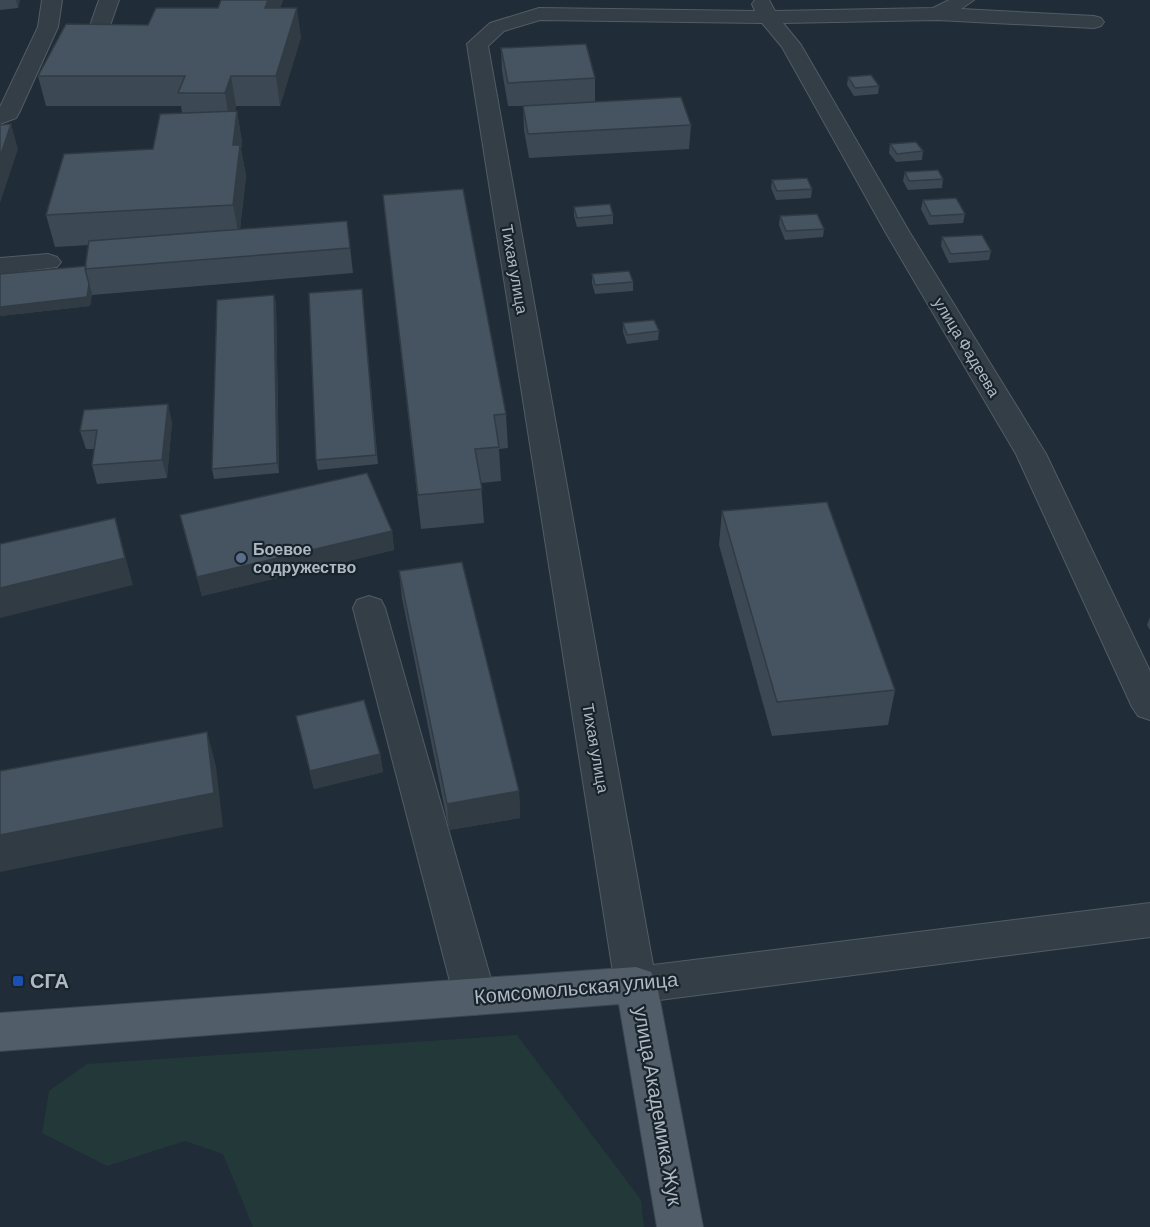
<svg xmlns="http://www.w3.org/2000/svg" width="1150" height="1227" font-family="Barlow,sans-serif">
  <rect width="100%" height="100%" fill="#202c37"/>
  <!-- green -->
  <path fill="#233939" d="M517,1035L641,1200L644,1227H253L223,1154L185,1141L107,1166L42,1133L49,1091L87,1064Z"/>
  <g fill="none" stroke-linecap="round" stroke-linejoin="round">
    <!-- minor casing -->
    <g stroke="#515c65" stroke-width="2">
      <g id="minor">
        <path d="M42,0H62L58,27L19,113L16,118L0,124V107L38,27Z"/>
        <path d="M99,0H119L105,40L102,44L95,46L88,44L85,40Z"/>
        <path d="M755,0H769L775,11L933,8L949,0H974L961,9L1094,16L1101,18L1104,22L1101,26L1094,28L937,20L783,23L801,45L910,233L1046,454L1150,671V720L1138,716L1132,707L1016,454L886,233L782,47L762,23L540,20L504,31L488,46L653,965L1150,903V937L636,1003L621,998L615,985L467,44L490,23L539,8L755,11L752,4Z"/>
        <path d="M48,254L57,257L61,262L57,267L0,274V258Z"/>
        <path d="M369,596L381,600L385,608L496,997L490,1010L475,1015L460,1010L454,997L353,608L357,600Z"/>
      </g>
    </g>
    <!-- major casing -->
    <g stroke="#3d4751" stroke-width="2">
      <path id="major" d="M636,967L651,972L657,985L703,1227H657L619,1004L0,1051V1013Z"/>
    </g>
    <!-- minor -->
    <use href="#minor" fill="#343e47" fill-rule="evenodd"/>
    <!-- major -->
    <use href="#major" fill="#515d68" fill-rule="evenodd"/>
  </g>
  <!-- wall -->
  <g fill="#3c4853">
    <path d="M0,0H20L18,8L0,10Z"/>
    <path d="M221,0H283L280,8L301,37L280,106H236L235,111H237L242,142L241,149L246,176L240,229L350,246L353,273L92,295V293L90,306L0,316L86,266L89,245L55,247L46,215L153,149L182,113L181,106H46L38,76L148,25L218,8Z"/>
    <path d="M501,48L595,78V102L691,125L689,149L529,158L524,130L523,106H508L502,71Z"/>
    <path d="M848,77L879,86L878,94L854,96L847,85Z"/>
    <path d="M890,144L923,151L922,160L896,162L889,153Z"/>
    <path d="M905,172L943,179L942,188L908,190L903,181Z"/>
    <path d="M772,180L812,189L811,198L776,200L771,188Z"/>
    <path d="M383,195L506,414L508,448L499,449L501,481L481,483L484,523L421,529Z"/>
    <path d="M923,200L965,214L963,223L929,225L921,209Z"/>
    <path d="M574,207L613,215V224L577,227L574,216Z"/>
    <path d="M780,216L824,229L823,237L785,240L779,225Z"/>
    <path d="M942,237L991,251L989,260L949,263L941,246Z"/>
    <path d="M592,274L633,282V291L595,294L592,283Z"/>
    <path d="M362,289L378,464L318,470L316,460Z"/>
    <path d="M274,295L276,304L279,473L214,479L212,469Z"/>
    <path d="M623,323L659,331L658,340L627,344L623,332Z"/>
    <path d="M172,422L167,478L97,484L92,465L94,449H86L80,431Z"/>
    <path d="M722,511L895,690L888,725L772,736L719,545Z"/>
    <path d="M180,515L392,531L394,550L202,596Z"/>
    <path d="M399,571L519,791L520,818L449,830L402,598Z"/>
    <path d="M1150,617V630L1147,625Z"/>
    <path d="M296,716L380,754L383,772L314,789Z"/>
  </g>
  <!-- shaded-wall -->
  <g fill="#313b44">
    <path d="M16,0H20L18,8Z"/>
    <path d="M268,0H283L270,37L265,8Z"/>
    <path d="M297,8L301,37L280,106L276,76Z"/>
    <path d="M231,76L236,106L230,124L225,93Z"/>
    <path d="M237,111L242,142L241,149L246,176L239,237L233,205V145Z"/>
    <path d="M11,124L18,149L0,203V157Z"/>
    <path d="M89,284L92,293L90,306L0,316V307Z"/>
    <path d="M274,295L276,304L279,473L277,463Z"/>
    <path d="M168,404L172,422L167,478L162,460Z"/>
    <path d="M115,518L133,585L0,618V588Z"/>
    <path d="M392,531L394,550L202,596L197,577Z"/>
    <path d="M207,732L216,766L223,827L0,872V835Z"/>
    <path d="M380,754L383,772L314,789L310,771Z"/>
    <path d="M519,791L520,818L449,830L447,804Z"/>
  </g>
  <!-- building -->
  <g fill="#465461" stroke="#313b44" stroke-width="1.5">
    <path d="M221,0H268L265,8H297L276,76H231L225,93H178L185,76H38L66,24L148,25L156,8H218Z"/>
    <path d="M586,44L595,78L508,83L501,48Z"/>
    <path d="M871,75L879,86L855,88L848,77Z"/>
    <path d="M681,97L691,125L528,134L523,106Z"/>
    <path d="M237,111L233,145H240L233,205L46,215L64,154L153,149L160,114Z"/>
    <path d="M11,124L0,157V125Z"/>
    <path d="M916,142L923,151L897,154L890,144Z"/>
    <path d="M938,170L943,179L909,181L905,172Z"/>
    <path d="M807,178L812,189L777,191L772,180Z"/>
    <path d="M463,189L506,414L494,415L499,447L475,449L482,489L418,495L383,195Z"/>
    <path d="M956,198L965,214L931,216L923,200Z"/>
    <path d="M610,204L613,215L577,218L574,207Z"/>
    <path d="M817,214L824,229L786,231L780,216Z"/>
    <path d="M347,221L350,248L85,269L89,241Z"/>
    <path d="M982,235L991,251L951,254L942,237Z"/>
    <path d="M86,266L85,269L89,284L87,297L0,307V274Z"/>
    <path d="M629,271L633,282L595,285L592,274Z"/>
    <path d="M362,289L376,455L316,460L309,293Z"/>
    <path d="M274,295L277,463L212,469L217,300Z"/>
    <path d="M654,320L659,331L627,335L623,323Z"/>
    <path d="M168,404L162,460L92,465L97,430L80,431L84,410Z"/>
    <path d="M367,473L392,531L197,577L180,515Z"/>
    <path d="M827,502L895,690L777,702L722,511Z"/>
    <path d="M115,518L125,558L0,588V544Z"/>
    <path d="M462,562L519,791L447,804L399,571Z"/>
    <path d="M364,700L380,754L310,771L296,716Z"/>
    <path d="M207,732L214,793L0,835V771Z"/>
  </g>
  <!-- markers -->
  <circle fill="#5c6f8a" stroke="#19232c" stroke-width="2" cx="241" cy="558" r="6"/>
  <rect fill="#1a4fb4" stroke="#19232c" stroke-width="2" x="12" y="975" width="12" height="12" rx="3"/>
  <g text-anchor="middle" stroke-width="4.5" stroke-linejoin="round" paint-order="stroke">
    <!-- street labels -->
    <g font-size="16" fill="#aeb9c4" stroke="#19232c">
      <text transform="translate(515 269) rotate(80)" y="6">Тихая улица</text>
      <text transform="translate(967 347) rotate(59)" y="6">улица Фадеева</text>
      <text transform="translate(596 748) rotate(80)" y="6">Тихая улица</text>
    </g>
    <!-- poi labels -->
    <g font-size="16" font-weight="bold" fill="#aeb9c4" stroke="#19232c" text-anchor="start">
      <text x="253" y="555">Боевое<tspan x="253" dy="18">содружество</tspan></text>
    </g>
    <!-- near-poi labels -->
    <g font-size="20" font-weight="bold" fill="#aeb9c4" stroke="#19232c" text-anchor="start">
      <text x="30" y="988">СГА</text>
    </g>
    <!-- near-street labels -->
    <g font-size="20" fill="#aeb9c4" stroke="#19232c">
      <text transform="translate(576 988) rotate(-5)" y="7">Комсомольская улица</text>
      <text transform="translate(658 1106) rotate(80)" y="7">улица Академика Жук</text>
    </g>
  </g>
</svg>
